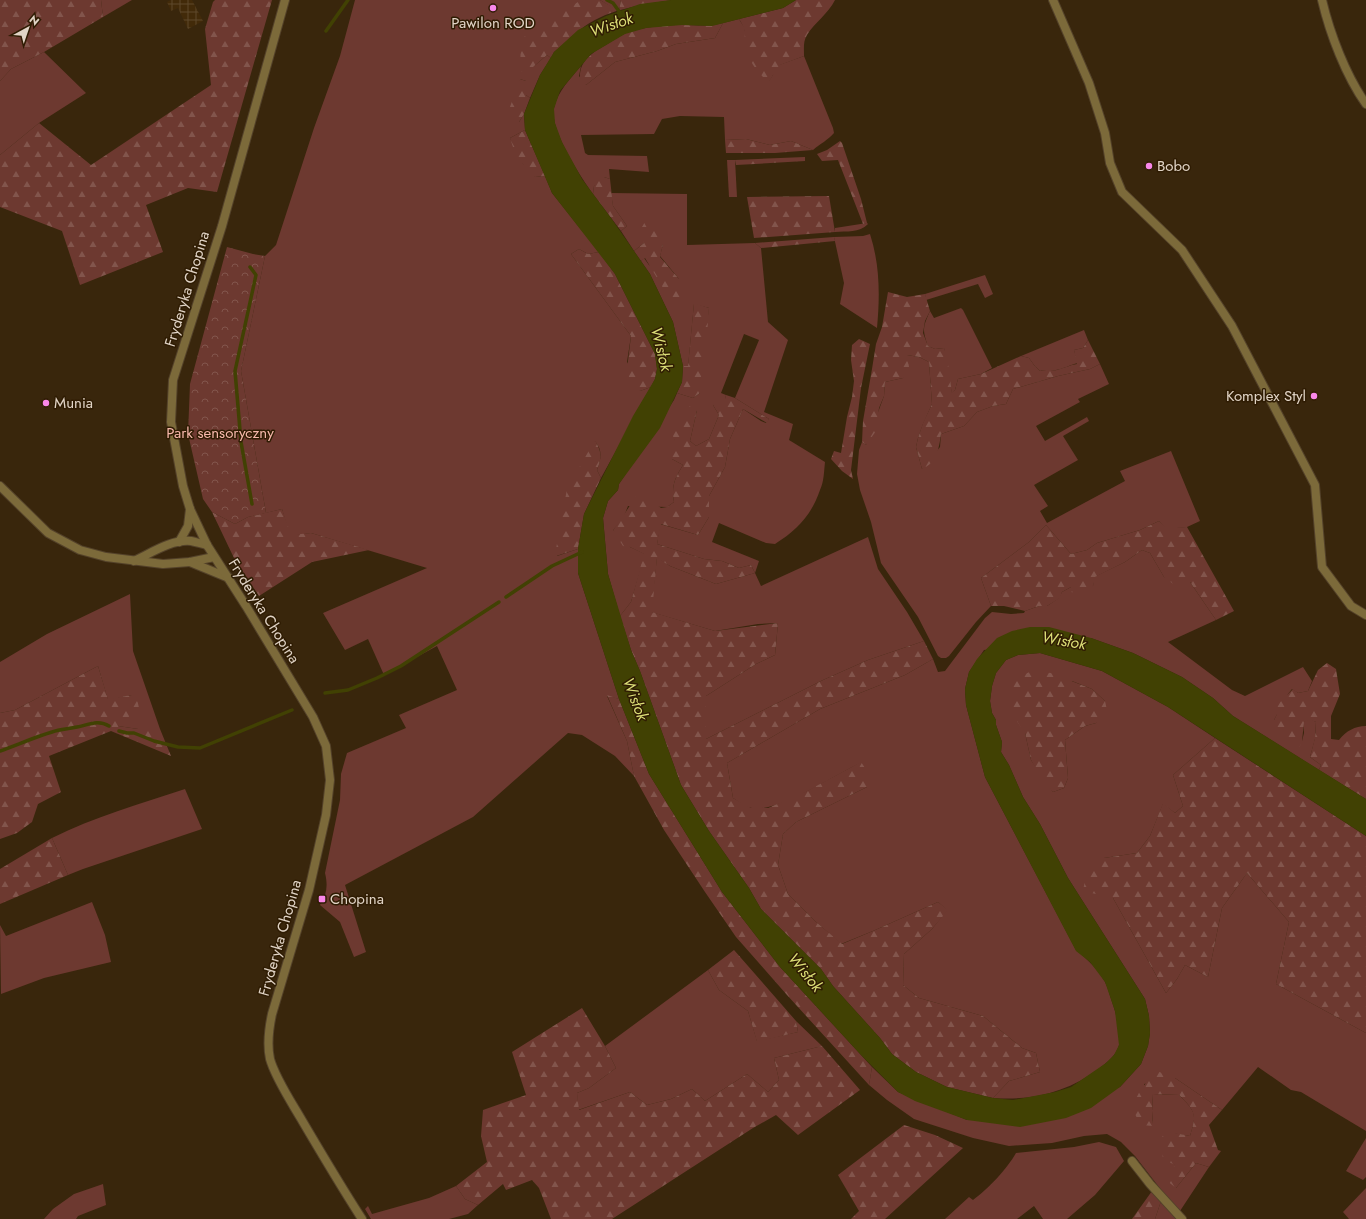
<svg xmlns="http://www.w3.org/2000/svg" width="1366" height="1219" font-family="Jost,sans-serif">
  <defs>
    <pattern id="industrial-grid" width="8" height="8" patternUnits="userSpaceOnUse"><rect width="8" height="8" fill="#422a09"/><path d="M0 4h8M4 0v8" fill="none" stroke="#5d482b"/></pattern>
    <pattern id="forest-firs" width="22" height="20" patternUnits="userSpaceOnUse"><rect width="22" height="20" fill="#6d3930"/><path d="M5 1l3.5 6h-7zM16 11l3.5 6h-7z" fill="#82554c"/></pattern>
    <pattern id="park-crowns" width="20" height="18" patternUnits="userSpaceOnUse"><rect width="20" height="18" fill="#6d3930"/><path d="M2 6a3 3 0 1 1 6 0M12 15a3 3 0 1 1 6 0" fill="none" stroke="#82554c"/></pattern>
  </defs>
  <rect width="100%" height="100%" fill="#39260c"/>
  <!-- industrial -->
  <path fill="url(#industrial-grid)" d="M171,0H192L203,21L188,29L178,8L171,11L167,2Z"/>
  <!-- green -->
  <g fill="#6d3930" fill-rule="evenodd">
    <path d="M101,0H132L103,17Z"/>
    <path d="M355,0H593L533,67L547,55L551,58L540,75L530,98L526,95V81L520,79L519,122L524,114L525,130L510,138L523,164L535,177L545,176L552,193L599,252L588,254L579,249L571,254L631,336L627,362L637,378L640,391L651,387L601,478L597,470C601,459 603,451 595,441L557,556L578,549V573L619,699L607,696L627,741L634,776L615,756L582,735L568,733L473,817L345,885L366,952L354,957L340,922L320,905C327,895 328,885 325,873L340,800L341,774L347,753L406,728L399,715L457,690L437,646L384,675L368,639L345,650L323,613L427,568L311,533L290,536L282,509L266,513L241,371L265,256L276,245L314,128L340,56Z"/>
    <path d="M600,0H621L619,12Z"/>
    <path d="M739,19L744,27L746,36L769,81L779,65L804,56L833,128L834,133C828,140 820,144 813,150L791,141L770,145L746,139L725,140L724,117L680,116L662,119L654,134L581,135L585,153L588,155L647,156L649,172L609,169L610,179L604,177L594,186L593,194C581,177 549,129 554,108C558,91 570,79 581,66L579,76L586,85L615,62L657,51L676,44L715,38L723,23Z"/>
    <path d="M44,52L86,93L39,123L0,155V81L11,69Z"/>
    <path d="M727,160H735L737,197H729Z"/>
    <path d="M611,193L687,194V245L755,243L761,248L768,322L788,340L764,412L793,424L789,440L825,462C824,471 824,482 820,490C811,516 797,530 775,544L766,543L719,523L712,542L759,561L755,573L761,586L868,537L878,569L907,612L924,641L868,660L823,680L706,739V696L756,664L775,655L778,623L758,624L715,631L651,612L657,557L670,566L716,584L755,573L751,565L739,568L722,561L704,559L657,544L660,524L698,535L709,517V496L725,467L730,439L743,409L761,421L766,423L769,419L735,398L759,340L744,334L721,393L726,395L725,400L713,405L719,415L709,439L696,446L690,441L697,410L675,439L672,459L683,465C675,478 671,486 674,502L667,507L628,506L623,519L613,530L630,547L645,554L631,602L620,616L608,574L603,518L608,501L618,490L619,484L674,400L677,393L693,398L700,393V377L709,308L694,304L688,367L683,366L673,322L650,274L641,261L644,258L649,265L679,279L660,256L663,244L644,243L634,251L621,231L627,226L613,206Z"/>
    <path d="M867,223L868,224C859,233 847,231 835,232V228Z"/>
    <path d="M870,234C880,265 880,296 877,328L840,304L844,283L834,237L863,236Z"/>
    <path d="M985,275L993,294L985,298L978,284L926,300L925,294Z"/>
    <path d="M961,308L963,310L992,368L981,374L958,379L955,390L952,394L944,348L935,349L928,346C922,329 923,327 930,311L934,318Z"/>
    <path d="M1084,330L1088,340L1083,348L1074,350L1078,363C1070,365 1063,369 1056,370C1050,371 1047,369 1040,371L1034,365L1029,358L1021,356Z"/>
    <path d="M907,355L919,357L929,362L932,404L923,424L918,438L916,447L922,469L940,447L941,434L964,426L977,412L993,406L1006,404L1013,389L1058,376L1090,369L1100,364L1109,384L1078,399L1080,402L1036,426L1045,441L1087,417L1089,421L1063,436L1078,460L1034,485L1048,506L1040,511L1047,523L1125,481L1120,471L1171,451L1200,521L1187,527L1167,529L1159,521L1140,530L1097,543L1087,550L1071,554L1046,525L1029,542L981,578L991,606L976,622L949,656L946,658H941L938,656L918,617L881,563L871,522L860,490L857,474L859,450L862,442L866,445L884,396L885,382L903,378Z"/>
    <path d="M1142,550L1150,553L1164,577L1190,582L1216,620L1168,642L1232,690L1245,696L1303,667L1312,681L1308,691L1298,693L1292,689L1288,694L1274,720L1302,741L1304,733L1303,722L1310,719L1316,722L1315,739L1310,757L1321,765L1319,770L1233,716L1213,698L1182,677L1133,653L1091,638L984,650L969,672L965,689L966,705L985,777L1076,950C1087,959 1098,969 1105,982C1108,988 1110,996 1112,1002C1116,1013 1121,1033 1119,1045C1117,1055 1107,1062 1100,1068C1068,1092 1033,1101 993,1098L1009,1081L1040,1072L1036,1053L1022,1048L983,1016L919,998L903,985L904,954L932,929L947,910L938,902L873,931L841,944L815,921L788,894L778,865L783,834L796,822L867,787L861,763C835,774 779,813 752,808C745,807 738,801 733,798L727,763L820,709L905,675L933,659L938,672L945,671L985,618L992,612L1011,614L1024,613L1025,611L1039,606H1047L1059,598L1062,592L1071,587L1093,586L1094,577L1125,562Z"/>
    <path d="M130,594L133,651L160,729H138L118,726L132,695L108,700L98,666L15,710L0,713V662L47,634Z"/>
    <path d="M1040,653L1102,671L1168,707L1215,738L1173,775L1183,806L1175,813L1163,804L1150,836L1137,853L1104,858L1113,898L1166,993L1177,979L1185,965L1208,977L1222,908L1247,873L1289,922L1276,984L1366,1033V1131L1301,1092L1291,1090L1258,1067L1222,1110L1175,1078L1144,1084L1153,1125L1152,1111L1153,1094L1179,1095C1196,1112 1197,1114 1190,1136L1165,1132L1175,1165L1176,1188L1196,1163L1209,1167L1180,1211L1162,1191L1135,1156L1121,1142L1107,1134L1084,1136L1052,1143L1009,1146L973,1138L914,1119L887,1100L869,1085L872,1067L898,1092L967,1120L1120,1087L1141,1064L1148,1046L1150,1033L1149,1016L1145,999L1068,878L1040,824L1023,797L1009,765L1001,752L1002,742L996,725V720L992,713L990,701L992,686L996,673L1006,660L1018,655ZM1072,681L1092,689L1105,701L1096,723L1085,726L1065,740L1068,778L1064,788L1053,792L1031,760L1025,733Z"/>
    <path d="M185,789L202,829L83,869L68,875L52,838C94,817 140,804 185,789Z"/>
    <path d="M92,902L105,935L111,962L44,978L1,994L0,925L6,936Z"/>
    <path d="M708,970L719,990L748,1011L757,1041L798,1032L796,1021L822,1046L774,1058L779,1080L768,1092L747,1074L705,1101L692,1089L671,1099L647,1105L630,1092L578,1110L577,1093L589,1088L616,1068L605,1046Z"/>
    <path d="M1366,1138V1177L1363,1180L1346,1171Z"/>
    <path d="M1099,1142L1116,1147L1124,1161L1095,1195L1067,1219H1043L1034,1206L1017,1219H945L969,1197L973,1200C988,1189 1007,1169 1016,1153L1074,1147Z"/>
    <path d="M103,1184L106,1205L78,1216L76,1219H44L53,1209L74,1194Z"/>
    <path d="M456,1186L465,1199L478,1205L468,1214L449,1219H371L365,1209L368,1206L372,1214L429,1198Z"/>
    <path d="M1366,1188V1219H1349L1343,1212Z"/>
    <path d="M1161,1201L1178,1219H1155Z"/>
  </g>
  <!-- forest -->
  <g fill="url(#forest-firs)">
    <path d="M0,0H101L103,17L44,52L11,69L0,81Z"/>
    <path d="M215,0H272L217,192L188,188L146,205L163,252L80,285L62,231L0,207V155L39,123L91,165L211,85L205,29L213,2Z"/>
    <path d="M581,0H600L619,11L621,0H673C644,4 609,9 585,26C574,34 564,44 554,52L551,58L547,55L533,67L520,72L521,39Z"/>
    <path d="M796,0H835C828,14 815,22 807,35C803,41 804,49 804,56L780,65V72L773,75L769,82C758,74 749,61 746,49C743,35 748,32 739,19L783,8Z"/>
    <path d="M723,23L715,38L676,44L657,51L615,62L586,85L581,83C577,67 586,57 599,49C608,44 617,37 626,33C644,27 664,25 683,25C697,25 709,27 723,23Z"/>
    <path d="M520,79L526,81V95L530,98L524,114L519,122L512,121L506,118Z"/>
    <path d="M525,130L545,176L535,177L525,174L523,164L518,162L510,138Z"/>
    <path d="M746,139L770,145L791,141L813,150L775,153H726L725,140Z"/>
    <path d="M840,141L842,143L861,199L867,223L863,224L838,160L822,161L817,154L827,150Z"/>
    <path d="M805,157V161L736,165L735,160Z"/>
    <path d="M598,177H604L610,179L613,206L627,226L621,231L593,194L594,186Z"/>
    <path d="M829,196L835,232L754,238L747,197Z"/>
    <path d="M645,222H656L663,244L660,257L679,279L681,295L680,304L668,296L645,258L641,261L634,251L644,243L642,227Z"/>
    <path d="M834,237L835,241L761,248L755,243Z"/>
    <path d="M579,249L588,254L599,252L615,274L655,354L657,369L655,379L651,387L640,391L632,387L637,378L629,377L627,369L631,336L571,254Z"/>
    <path d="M888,292L907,297L925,294L930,311L925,321L923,333L928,346L935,349L944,348L947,357L952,393L955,390L958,379L981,374L1021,356L1029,358L1034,365L1040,371C1046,369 1052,371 1057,370C1064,368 1070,365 1077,364L1074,350L1083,348L1088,340L1100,364L1090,369L1058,376L1013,389L1006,404L993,406L977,412L964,426L941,434C939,448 937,463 922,469L916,447L918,438L923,423L932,404L929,362L919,357L907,355L910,373L903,378L885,382L884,396L879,408L876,431L866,445L862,442L863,421L872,369L876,344L882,327Z"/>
    <path d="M694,303L709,308C708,337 701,364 700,393L693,398L677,393L682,382L683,366H688Z"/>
    <path d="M859,339L870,344L861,388L851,470L853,479L842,471L831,459L834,451L841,453L847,417L852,397L854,381L851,360L852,345Z"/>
    <path d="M726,395L735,398L769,419L767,423L743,409L730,439L725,467L709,496V517L698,535L661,524L657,544L704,559L722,561L739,568L751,565L755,573L716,584L670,566L657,558L652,612L715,631L778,623L775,655L756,664L706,696V739L823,680L868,660L924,641L933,659L905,675L820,709L727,763L733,798L751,808H768L807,791L861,762L869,774L867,787L796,822L783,834L778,865L788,894L815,921L842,944L873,931L938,902L948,910L932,929L904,954L903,985L919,998L983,1016L1022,1048L1036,1053L1040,1072L1009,1081L993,1098L947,1087L916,1072L892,1054L880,1038L833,986L821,969L761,909L749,888L709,831L681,785L640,671L631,650L620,616L631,602L644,554L630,547L623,546L613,530C623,518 630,504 639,492L661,508L667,507L674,502C671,486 675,478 683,465L672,459L666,453L675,439L672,435L690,406L697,410L690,441L696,446L709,439L719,415L713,405L714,400L721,397L725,399Z"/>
    <path d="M595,440C602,453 602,457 597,470L601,478L584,514L578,549L556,556V549L567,489Z"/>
    <path d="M282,509L291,535L311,533L369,550L312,562L259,596L234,558L212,512L235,524L248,517Z"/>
    <path d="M1159,521L1167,528L1187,527L1234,611L1216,620L1190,582L1176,586L1164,577L1150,553L1142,550L1125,562L1095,577C1092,595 1088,595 1071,592V587L1062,592L1060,598L1047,606H1039L1025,611L1004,606H991L981,578L1029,542L1046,525L1071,554L1087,550L1097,543L1140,530Z"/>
    <path d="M1327,663L1336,669L1340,694L1331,716V739L1339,740C1346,731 1355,726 1366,726V799L1319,770L1321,765L1310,757L1315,738L1316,722L1310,720L1304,722L1302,741L1299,748L1284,742L1274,733V720L1277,714L1275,710L1280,702L1293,689L1298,693L1308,691L1318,670Z"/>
    <path d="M98,666L108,699L132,695L137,699L139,708L118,726L138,729H160L171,756L111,731L49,756L61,792L38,804L32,822L17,833L0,839V713L15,710Z"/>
    <path d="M1031,671L1051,673L1092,689L1105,701L1108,715L1096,723L1085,726L1065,740L1068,778L1064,788L1053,792L1043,781L1031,760L1025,733L1008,708C1012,688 1011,681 1031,671Z"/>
    <path d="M607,695L619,699L649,774L722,892L780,967L872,1067L869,1085L787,995L736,937L705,892L664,830L634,776L627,741Z"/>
    <path d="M1215,738L1366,836V1033L1276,984L1289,922L1247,873L1222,908L1208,977L1185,965L1177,979L1166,993L1113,898L1083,891L1088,865L1104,858L1137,853L1150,836L1163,803L1175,813L1183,806L1173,775Z"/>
    <path d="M52,838L68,875L0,904V869Z"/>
    <path d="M734,950L796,1021L798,1032L757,1042L748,1011L719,990L708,970Z"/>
    <path d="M582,1008L605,1046L616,1068L589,1088L577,1093L579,1110L630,1092L647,1105L671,1099L692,1089L705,1101L747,1074L768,1092L779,1080L774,1058L822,1046L860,1090L798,1135L776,1115L753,1128L612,1219H551L539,1188L532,1180L506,1190L503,1184L478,1205L465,1199L456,1186L487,1162L481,1136L483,1110L526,1095L512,1052Z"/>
    <path d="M1157,1071L1175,1078L1222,1110L1209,1125L1218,1150L1221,1151L1209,1167L1196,1163L1176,1188L1166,1180L1175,1165L1163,1159L1161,1140L1165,1131L1190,1136C1197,1114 1195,1111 1179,1095L1153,1094L1152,1111L1153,1126L1141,1125L1132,1109C1137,1093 1145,1083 1157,1071Z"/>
    <path d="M904,1125L935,1135L963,1148L885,1219H851L859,1211L838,1175Z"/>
    <path d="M1152,1191L1161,1201L1155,1219H1132Z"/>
  </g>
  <!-- park -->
  <path fill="url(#park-crowns)" d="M227,247L253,254L265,256L241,371L266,513L248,517L235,524L212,512L203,499L188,434L190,384Z"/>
  <!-- water -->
  <path fill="#414103" d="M671,0H796L783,8L712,26L682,25L646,28L625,34L591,54L560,91L554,109L555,123L562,142L582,179L611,218L650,274L673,322L683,366L682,382L660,428L619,484L618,490L608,501L603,518L608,574L631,650L640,671L681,785L709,831L749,888L761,909L821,969L833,986L880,1038L892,1054L916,1072L947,1087L993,1098L1013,1100L1055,1092L1071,1087L1106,1063L1114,1055L1119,1045L1115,1011L1105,982L1090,962L1076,951L985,777L966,705L965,689L969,672L977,659L997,638L1012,631L1030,627H1049L1091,638L1133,653L1182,677L1213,698L1233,716L1366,799V836L1168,707L1102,671L1040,653L1018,655L1006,660L996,673L992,686L990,701L992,713L996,720V725L1002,742L1001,752L1009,765L1023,797L1040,824L1068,878L1145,999L1149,1016L1150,1033L1148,1046L1141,1064L1120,1087L1091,1108L1066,1118L1020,1127L967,1120L915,1101L898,1092L861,1055L780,967L722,892L649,774L619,699L578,573V549L584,514L633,416L655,379L657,369L655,354L615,274L552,193L525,130L524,114L540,75L554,52L578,30L606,16L640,4Z"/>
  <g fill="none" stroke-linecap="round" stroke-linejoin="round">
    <!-- stream -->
    <g stroke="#414103" stroke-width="3.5">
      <path d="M607,0L613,3L621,14"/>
      <path d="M326,31L348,0"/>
      <path d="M250,267L256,275L235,371L241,442L252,504"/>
      <path d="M506,597L552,566L582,552"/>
      <path d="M325,693L348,690L377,678L401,666L499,602"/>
      <path d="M119,731L127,733H134L154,741L178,747L200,748L292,710"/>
      <path d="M0,751C17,745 35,737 52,732C60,729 68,729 77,727C88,725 98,719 109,726"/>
    </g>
    <!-- minor casing -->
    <g stroke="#54422a" stroke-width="10">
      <g id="minor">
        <path d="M1053,0L1089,83L1105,133L1110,163L1122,192L1182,250L1232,326L1315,485L1322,567L1351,606L1366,615"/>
        <path d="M1322,0C1330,34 1346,76 1366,104"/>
        <path d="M0,486L48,533L80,550L106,557L163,564L190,562L214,557"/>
        <path d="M179,542L188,526L190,509"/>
        <path d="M134,561C151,553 172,539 191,541C196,542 202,544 207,545"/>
        <path d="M190,562L229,578"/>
        <path d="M1132,1161L1150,1184L1182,1219"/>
      </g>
    </g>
    <!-- tertiary casing -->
    <g stroke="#54422a" stroke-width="10">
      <path id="tertiary" d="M285,0L222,226L173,380L171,422L183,486L190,509L207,545L246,606L313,717L326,746L330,780L326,815L309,890L272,1014C269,1028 267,1045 270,1059C275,1077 290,1100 300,1117C320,1151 340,1185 362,1219"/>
    </g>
    <!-- minor -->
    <use href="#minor" stroke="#7c6a3a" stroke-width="8"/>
    <!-- tertiary -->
    <use href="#tertiary" stroke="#7c6a3a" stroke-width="8"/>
  </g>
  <!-- markers -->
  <g fill="#f987e9" stroke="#2f1c03" stroke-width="1.5">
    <circle cx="493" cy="8" r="4"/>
    <circle cx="1149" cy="166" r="4"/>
    <circle cx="1314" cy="396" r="4"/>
    <circle cx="46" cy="403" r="4"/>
    <rect x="318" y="895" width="8" height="8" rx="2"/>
  </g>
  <g text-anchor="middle" stroke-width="3" stroke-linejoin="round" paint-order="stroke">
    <!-- poi labels -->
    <g font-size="15" fill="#e1d4c6" stroke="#2f1c03" text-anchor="start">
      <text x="493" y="28" text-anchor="middle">Pawilon ROD</text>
      <text x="1157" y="171">Bobo</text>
      <text x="1306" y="401" text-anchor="end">Komplex Styl</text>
      <text x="54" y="408">Munia</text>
      <text x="330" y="904">Chopina</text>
    </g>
    <!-- street labels -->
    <g font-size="15" fill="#e1d4c6" stroke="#2f1c03">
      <text transform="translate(187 289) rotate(-73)" y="5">Fryderyka Chopina</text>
      <text transform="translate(264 611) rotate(58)" y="5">Fryderyka Chopina</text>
      <text transform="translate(280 938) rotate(-74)" y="5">Fryderyka Chopina</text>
    </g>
    <!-- park labels -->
    <g font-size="15" fill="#f6b7aa" stroke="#2f1c03">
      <text x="220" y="438">Park sensoryczny</text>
    </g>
    <!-- water labels -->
    <g font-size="16" font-style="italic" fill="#dcde77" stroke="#2f1c03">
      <text transform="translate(611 24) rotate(-19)" y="6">Wisłok</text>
      <text transform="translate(662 349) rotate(76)" y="6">Wisłok</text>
      <text transform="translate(1064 640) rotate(10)" y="6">Wisłok</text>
      <text transform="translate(636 699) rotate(69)" y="6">Wisłok</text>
      <text transform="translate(806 972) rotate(51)" y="6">Wisłok</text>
    </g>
  </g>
  <!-- north arrow -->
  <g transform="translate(28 28) rotate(40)" stroke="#2f1c03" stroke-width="3" paint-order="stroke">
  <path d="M0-3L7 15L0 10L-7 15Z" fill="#e1d4c6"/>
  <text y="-6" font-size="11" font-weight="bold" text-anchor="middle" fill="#e1d4c6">N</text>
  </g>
</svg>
